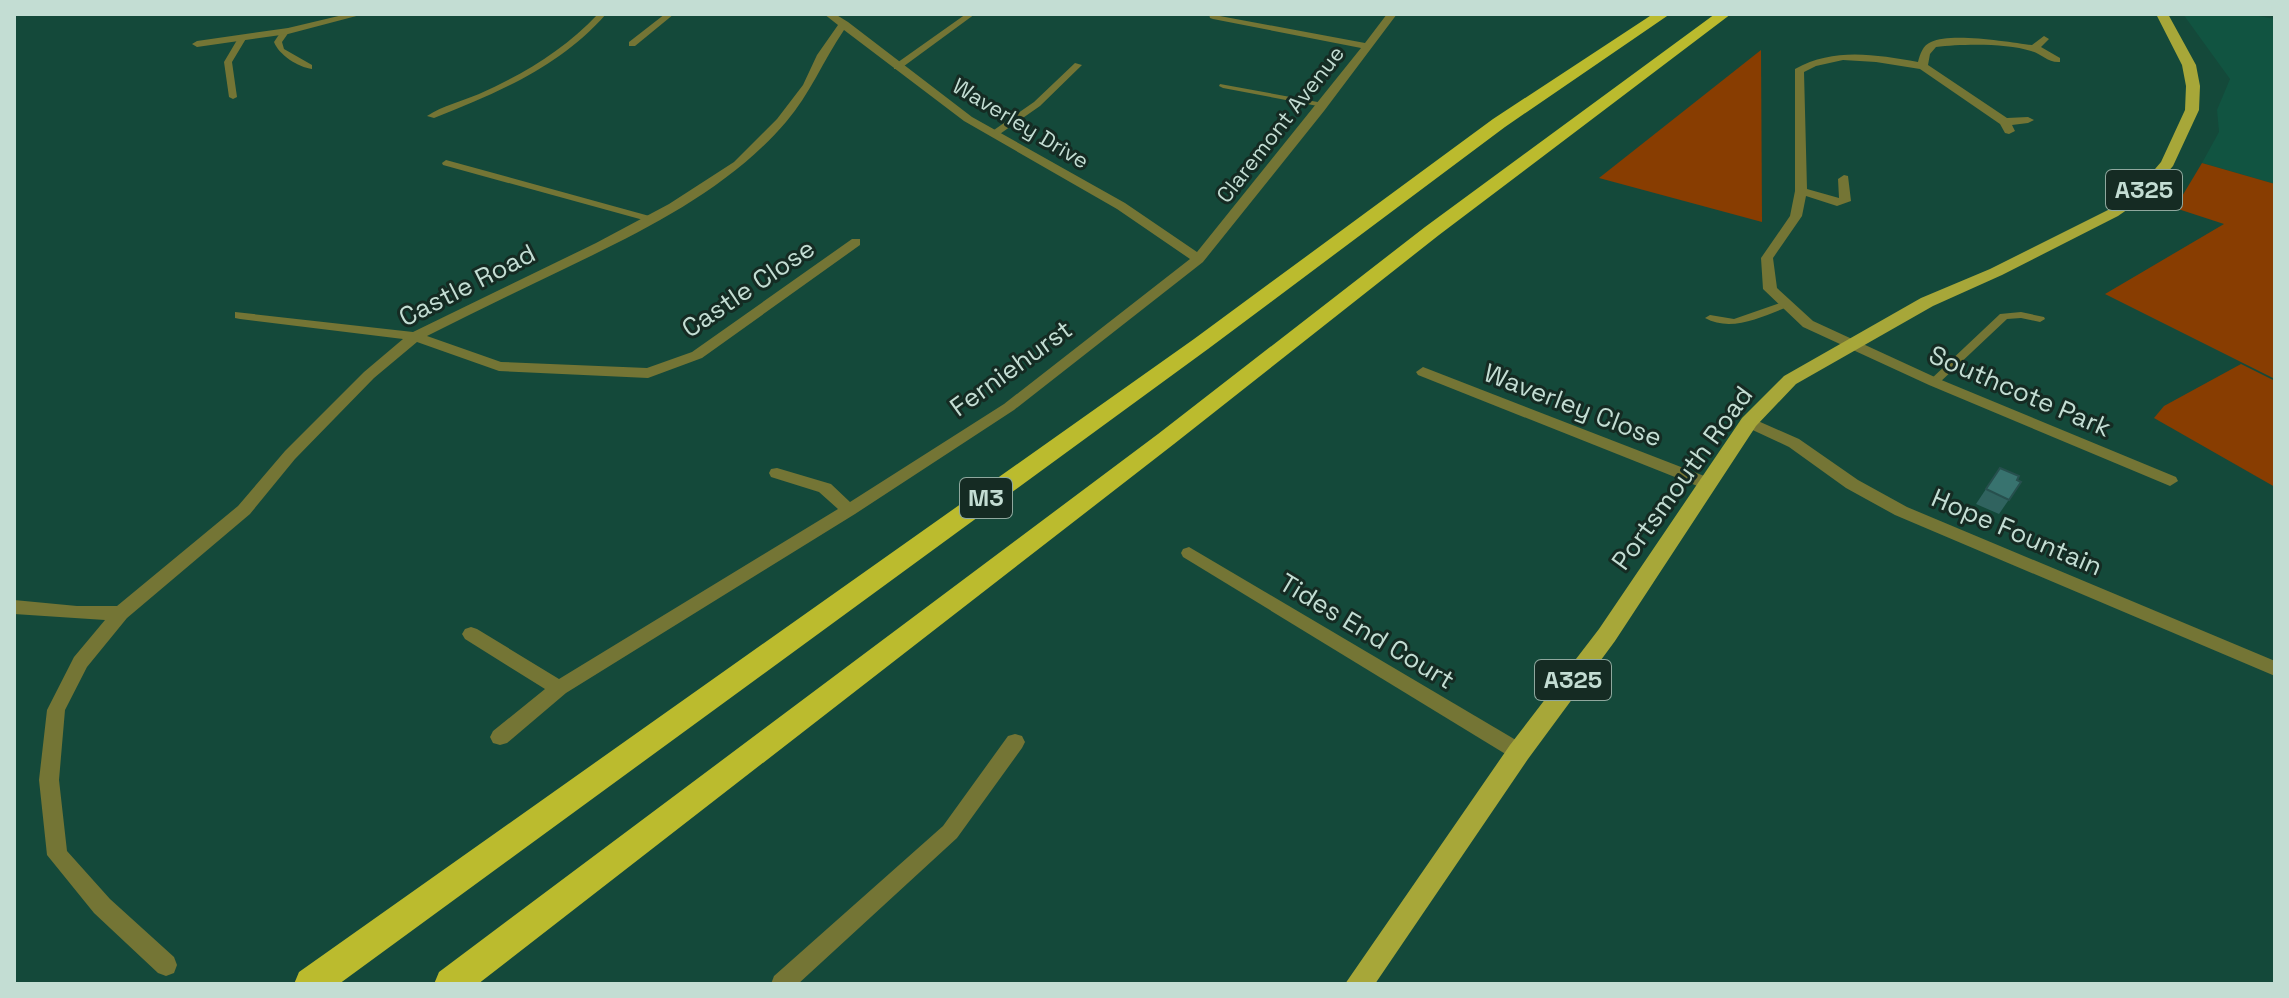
<svg xmlns="http://www.w3.org/2000/svg" width="2289" height="998" font-family="'Space Grotesk',sans-serif">
  <rect width="100%" height="100%" fill="#14493a"/>
  <!-- built -->
  <path fill="#115441" d="M2183,14H2248L2275,19V184L2202,163L2219,132L2217,110L2230,79Z"/>
  <!-- green -->
  <g fill="#883d01">
    <path d="M1761,50L1762,222L1599,178Z"/>
    <path d="M2202,163L2275,184V379L2105,294L2224,224L2175,208Z"/>
    <path d="M2241,364L2275,381V487L2154,418L2164,406Z"/>
  </g>
  <g fill="none" stroke-linecap="round" stroke-linejoin="round">
    <!-- lane -->
    <g fill="#747535" fill-rule="evenodd">
      <path d="M598,14H606C560,67 497,93 434,118L427,116C442,106 462,101 479,94C524,74 564,50 598,14Z"/>
      <path d="M665,14H674L635,46H629V42Z"/>
      <path d="M966,14H975L900,69H894V65Z"/>
      <path d="M282,30L289,32L282,42L284,49L312,65V69C298,67 279,55 274,42Z"/>
      <path d="M240,35L247,37L232,62L237,97L233,99L229,97L224,62Z"/>
      <path d="M1075,63L1082,65L1040,106L997,136H991V132L1034,102Z"/>
      <path d="M1220,84L1323,103L1327,105L1323,107L1223,88L1219,86Z"/>
      <path d="M446,160L653,217L655,219L653,221H647L443,165L442,163Z"/>
      <path d="M1786,301L1791,304L1790,306C1763,316 1732,333 1705,318L1710,315L1734,319Z"/>
      <path d="M2021,312L2044,317L2045,319L2040,322L2021,318L2007,319L1938,384H1930L1929,382L1930,380L2000,314Z"/>
    </g>
    <!-- street -->
    <g fill="#747535" fill-rule="evenodd">
      <path d="M347,14H364L288,34L197,47L192,44L197,41L288,28Z"/>
      <path d="M824,14H835L848,22L972,117L1125,203L1197,252L1361,48L1213,19L1210,18L1209,14L1365,43L1387,14H1397L1324,111L1203,262L1014,410L855,514L566,693L507,743L500,745L493,743L490,737L493,731L545,689L465,639L462,634L465,629L471,627L477,629L559,679L838,509L819,492L771,477L769,473L771,469L777,468L831,484L850,502L1004,404L1190,259L1117,209L964,121L844,30C823,61 810,94 786,122C728,190 643,231 564,269C518,291 473,313 427,336L501,362L647,368L692,352L852,239H860V245L702,358L648,378L499,371L417,342L374,378L295,459L250,514L127,618L87,667L65,710L59,780L67,851L110,899L174,957L177,965L174,973L166,976L158,973L94,913L47,855L39,780L47,710L74,657L105,620L14,614V600L77,606H117L238,506L285,451L364,372L403,339L240,319L235,318V312L413,332L596,243L669,204L734,162L777,119L803,85L817,55L838,25Z"/>
      <path d="M2044,36L2049,39L2041,47L2060,58V62C2048,63 2042,54 2031,51C2006,43 1962,44 1936,47L1930,54L1928,65L2007,118L2028,117L2034,120L2028,123L2012,125L2015,131L2009,134L2005,133L2000,124L1920,69L1876,62L1843,60L1816,66L1804,72L1807,189L1839,198L1838,179L1844,175L1848,176L1851,201L1837,206L1806,196L1802,216L1773,258L1777,288L1813,321L1939,379L2176,477L2178,481L2170,486L1929,385L1803,327L1763,289L1761,258L1790,216L1795,191V69C1835,47 1876,55 1918,62C1920,54 1923,45 1931,42C1951,32 2008,42 2032,45Z"/>
      <path d="M1423,367L1712,479L1714,483L1706,489L1700,487L1418,375L1416,372Z"/>
      <path d="M1749,417L1799,439L1858,480L1907,507L2275,661V676L1895,515L1846,488L1789,447L1744,426L1741,422L1744,418Z"/>
      <path d="M1189,547L1526,746L1529,752L1526,758L1519,760L1512,758L1183,557L1181,553L1183,549Z"/>
      <path d="M1015,734L1022,736L1025,742L1022,748L957,838L798,984H771L774,976L943,826L1008,736Z"/>
    </g>
    <!-- primary -->
    <path fill="#a7a739" fill-rule="evenodd" d="M2156,14H2168L2196,65L2200,86L2199,110L2173,166L2147,196L2118,216L2002,275L1933,306L1796,384L1756,426L1615,641L1528,759L1375,984H1345L1510,745L1599,629L1742,418L1784,376L1921,298L1990,269L2108,210L2137,190L2161,162L2185,110L2186,86L2182,65Z"/>
    <!-- highway -->
    <g fill="#bbbb2e" fill-rule="evenodd">
      <path d="M1653,14H1670L1505,127L1208,349L339,984H294L299,972L1194,339L1493,119Z"/>
      <path d="M1715,14H1731L1439,235L1174,444L478,984H434L439,972L1158,434L1425,227Z"/>
    </g>
  </g>
  <!-- wall -->
  <path fill="#30635f" d="M2000,468L2021,482L1999,514L1976,504Z"/>
  <!-- building -->
  <path fill="#38736f" stroke="#27504e" stroke-width="2" d="M2000,468L2019,476L2017,480L2021,482L2009,500L1986,489Z"/>
  <g text-anchor="middle" stroke-width="6" stroke-linejoin="round" paint-order="stroke">
    <!-- far-street labels -->
    <g font-size="22" fill="#c3ddd3" stroke="#152b23">
      <text transform="translate(1021 123) rotate(31)" y="8">Waverley Drive</text>
      <text transform="translate(1280 124) rotate(-52)" y="8">Claremont Avenue</text>
    </g>
    <!-- shield labels -->
    <g fill="#152b23" stroke="#8fa89e" stroke-width="2">
      <rect x="2106" y="170" width="76" height="40" rx="6"/>
      <rect x="960" y="478" width="52" height="40" rx="6"/>
      <rect x="1535" y="660" width="76" height="40" rx="6"/>
    </g>
    <g font-size="24" font-weight="bold" fill="#c3ddd3">
      <text x="2144" y="198">A325</text>
      <text x="986" y="506">M3</text>
      <text x="1573" y="688">A325</text>
    </g>
    <!-- street labels -->
    <g font-size="26" fill="#c3ddd3" stroke="#152b23">
      <text transform="translate(467 285) rotate(-27)" y="9">Castle Road</text>
      <text transform="translate(748 288) rotate(-34)" y="9">Castle Close</text>
      <text transform="translate(1011 368) rotate(-36)" y="9">Ferniehurst</text>
      <text transform="translate(2020 391) rotate(23)" y="9">Southcote Park</text>
      <text transform="translate(1573 405) rotate(21)" y="9">Waverley Close</text>
      <text transform="translate(1682 478) rotate(-54)" y="9">Portsmouth Road</text>
      <text transform="translate(2017 532) rotate(23)" y="9">Hope Fountain</text>
      <text transform="translate(1367 631) rotate(31)" y="9">Tides End Court</text>
    </g>
  </g>
  <!-- border -->
  <rect width="2289" height="998" fill="none" stroke="#c3ddd3" stroke-width="32"/>
</svg>
